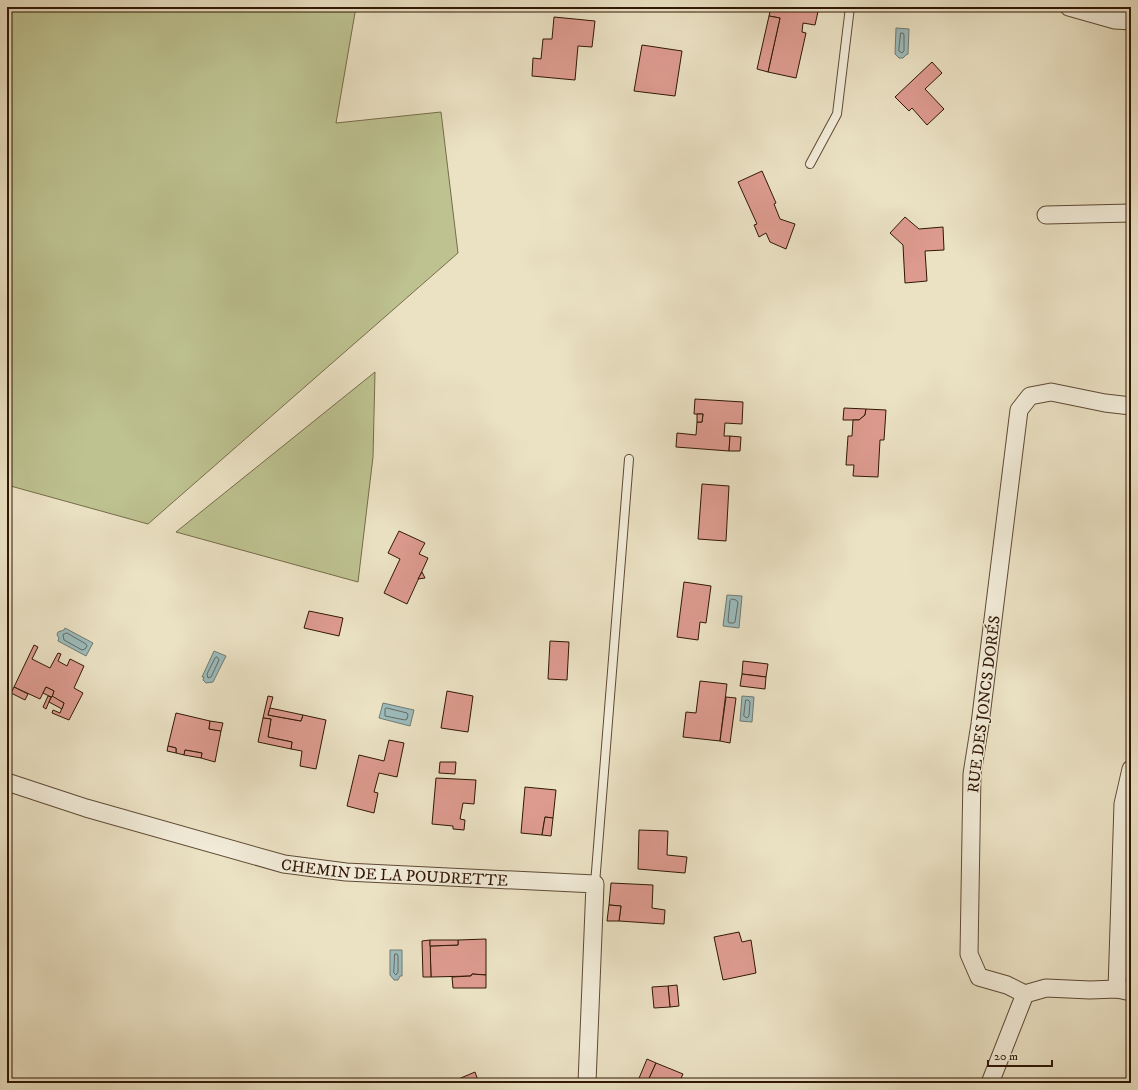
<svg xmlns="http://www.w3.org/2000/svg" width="1138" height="1090" font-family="'IM FELL DW Pica',serif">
  <rect width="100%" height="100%" fill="#ebe2c4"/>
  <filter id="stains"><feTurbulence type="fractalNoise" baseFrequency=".005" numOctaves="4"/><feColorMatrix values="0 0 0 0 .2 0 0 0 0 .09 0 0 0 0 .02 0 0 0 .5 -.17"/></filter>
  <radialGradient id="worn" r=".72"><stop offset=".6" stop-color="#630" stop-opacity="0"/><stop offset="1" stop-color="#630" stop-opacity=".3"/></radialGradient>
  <!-- green -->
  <g fill="#bdc290" stroke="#766c4a">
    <path d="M7,7H356L336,123L441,112L458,253L148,524L7,485Z"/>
    <path d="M375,372L373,457L358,582L176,532Z"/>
  </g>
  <!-- water -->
  <g fill="#9cbcbd" stroke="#717a73">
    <path d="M896,28L909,29L908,54L906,55L903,58H899L895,54Z"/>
    <path d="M727,595L742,596L739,628L723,626Z"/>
    <path d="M65,628L93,643L86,656L58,641L59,638L57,635L58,632L64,630Z"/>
    <path d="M214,651L226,656L213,682L206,683L203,680L204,677H202Z"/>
    <path d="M742,696L754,697L752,722L740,721Z"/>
    <path d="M383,703L414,710L410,726L379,718Z"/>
    <path d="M390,950H402V976H400L398,980H394L390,975Z"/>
  </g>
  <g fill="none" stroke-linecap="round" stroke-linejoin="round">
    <!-- shore -->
    <g stroke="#666a61" stroke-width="1">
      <path d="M901,33H903L904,35V51L902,53L899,51Z"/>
      <path d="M732,599L736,600L738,602L735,622L734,623H729L728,621L730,601Z"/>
      <path d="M67,633L86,644L87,646L85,649L82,650L64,640L63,635Z"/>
      <path d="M217,657L219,660L211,677L208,678L207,674L215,658Z"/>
      <path d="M746,700H748L750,702L749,716L747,718L744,716Z"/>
      <path d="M387,708L407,713L408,715L407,719L405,720L385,716V709Z"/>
      <path d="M395,954H397L398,956V972L396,975L394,973Z"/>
    </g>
  </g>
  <!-- building -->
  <g fill="#dd9b8f" stroke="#301705">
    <path d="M771,7H819L815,25L803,23L802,32L806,33L796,78L768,72L780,18L769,16Z"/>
    <path d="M769,16L780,18L768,72L757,69Z"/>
    <path d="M554,17L595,21L592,47L578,46L575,80L532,76L533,58L541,59L543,39H552Z"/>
    <path d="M642,45L682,51L675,96L634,91Z"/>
    <path d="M932,62L942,73L925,89L944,109L927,125L912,108L909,111L895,97Z"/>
    <path d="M762,171L776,203L774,204L780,219L795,224L786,249L770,242L766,233L759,237L754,225L757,224L738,182Z"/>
    <path d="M905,217L919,229L943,227L944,250L925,251L927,281L905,283L903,245L890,233Z"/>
    <path d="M695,399L743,402L742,424L725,423L724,436H730L729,451L676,447L677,433L696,435L697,422H702L703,414H694Z"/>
    <path d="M844,408L866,409L865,415L859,420H843Z"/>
    <path d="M866,409L886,410L884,440H880L878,477L853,476L854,465H846L848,436H852L853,420H859L865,415Z"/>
    <path d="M697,414H703L702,422H697Z"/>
    <path d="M730,436L741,437L740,451H729Z"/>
    <path d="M702,484L729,486L726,541L698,539Z"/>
    <path d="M399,531L425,543L419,554L428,558L407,604L384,593L400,559L388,553Z"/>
    <path d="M422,572L425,578L418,579Z"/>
    <path d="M684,582L711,586L706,623L700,622L698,640L677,637Z"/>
    <path d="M309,611L343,618L339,636L304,628Z"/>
    <path d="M550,641L569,642L567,680L548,679Z"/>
    <path d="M34,645L38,647L32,659L50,668L58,653L61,654L58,661L67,666L70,659L84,666L74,688L83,693L69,720L52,713L53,710L60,713L64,703L52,697L54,691L46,687L40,699L14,687Z"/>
    <path d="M743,661L768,664L766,677L742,674Z"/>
    <path d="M742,674L766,677L765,689L740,686Z"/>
    <path d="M700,681L727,684L720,741L683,737L686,712L696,713Z"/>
    <path d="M14,687L28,694L25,700L11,693Z"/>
    <path d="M46,687L54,691L52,697V696L51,697L43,693Z"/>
    <path d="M447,691L473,696L468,732L441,728Z"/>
    <path d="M48,696L51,697L46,709L43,707Z"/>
    <path d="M52,696L64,703L62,709L49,702Z"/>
    <path d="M268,696L273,697L268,715L301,721L303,715L326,720L316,769L300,766L302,751L291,749L292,742L268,737L271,719L263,718Z"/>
    <path d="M726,697L736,698L730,743L720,741Z"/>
    <path d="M270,708L303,715L301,721L268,715Z"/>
    <path d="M176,713L210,721L209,729L221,731L215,762L201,758L202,753L185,750L184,755L176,753V748L168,746Z"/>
    <path d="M263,718L271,719L268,737L292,742L291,749L258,742Z"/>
    <path d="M210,721L223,723L221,731L209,729Z"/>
    <path d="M389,740L404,743L397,777L379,773L374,792L378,793L374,813L347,806L359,755L384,761Z"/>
    <path d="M168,746L176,748V753L167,751Z"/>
    <path d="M185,750L202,753L201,758L184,755Z"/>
    <path d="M440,762H456L455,774L439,773Z"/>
    <path d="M436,778L476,780L474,804L463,803L460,819L465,820L464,830L453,829V826L432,824Z"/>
    <path d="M525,787L556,790L553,818L545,817L542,835L521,833Z"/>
    <path d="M545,817L553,818L551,836L542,835Z"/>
    <path d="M639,830L668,831L667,855L687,857L685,873L638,869Z"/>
    <path d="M611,883L653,885L652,908L665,910L664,924L619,921L621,906L609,905Z"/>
    <path d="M609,905L621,906L619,921H607Z"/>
    <path d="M739,932L742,942L751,940L756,973L723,980L714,937Z"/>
    <path d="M486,939V975L472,974L471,976L431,977L430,946L458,945V940Z"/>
    <path d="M430,940L431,977H423L422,941Z"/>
    <path d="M430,940H458V945L430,946Z"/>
    <path d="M472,974L486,975V988H453L452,977L471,976Z"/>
    <path d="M677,985L679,1006L670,1007L668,986Z"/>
    <path d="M668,986L670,1007L654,1008L652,987Z"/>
    <path d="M647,1059L656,1063L647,1083H637Z"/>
    <path d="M656,1063L683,1074L679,1083H647Z"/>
    <path d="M475,1072L479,1083H449Z"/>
  </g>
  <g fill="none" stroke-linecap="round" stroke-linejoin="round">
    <!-- lane casing -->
    <g stroke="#5f4a35" stroke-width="10">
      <g id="lane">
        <path d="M810,164L837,114L850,7"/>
        <path d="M595,884L629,459"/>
      </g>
    </g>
    <!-- street casing -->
    <g stroke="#5f4a35" stroke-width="19">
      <g id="street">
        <path d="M1069,7L1115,20L1131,21"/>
        <path d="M1046,215L1131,213"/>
        <path d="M1131,406L1105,403L1051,392L1030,396L1019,410L980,724L972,774L969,954L979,977L1007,985L1025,994L1046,988L1090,990L1117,989L1131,992"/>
        <path id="s1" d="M7,782L86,808L284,864L346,872L595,884L587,1083"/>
        <path d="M1117,989L1123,804L1131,769"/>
        <path d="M990,1083L1025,994"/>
      </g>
    </g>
    <!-- lane -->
    <use href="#lane" stroke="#f2ecd9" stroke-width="8"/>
    <!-- street -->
    <use href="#street" stroke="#f2ecd9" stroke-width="17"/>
  </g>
  <g text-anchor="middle" stroke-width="3" stroke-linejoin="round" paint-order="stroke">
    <!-- street labels -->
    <g font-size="16" fill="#301705" stroke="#f2ecd9">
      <text transform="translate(983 704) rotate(-83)" y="6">RUE DES JONCS DORÉS</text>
      <text dy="6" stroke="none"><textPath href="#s1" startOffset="400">CHEMIN DE LA POUDRETTE</textPath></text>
    </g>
  </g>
  <!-- margin -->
  <rect width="1138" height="1090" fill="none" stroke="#ebe2c4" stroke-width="24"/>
  <rect x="8" y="8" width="1122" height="1074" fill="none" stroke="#301705" stroke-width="2"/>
  <rect x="12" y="12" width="1114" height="1066" fill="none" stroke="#301705"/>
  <!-- scale -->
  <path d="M988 1060v6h64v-6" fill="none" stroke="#301705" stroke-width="2"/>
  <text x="994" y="1060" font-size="12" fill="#301705" stroke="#f2ecd9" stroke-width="3" paint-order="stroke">20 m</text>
  <rect width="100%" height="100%" filter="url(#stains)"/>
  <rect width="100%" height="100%" fill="url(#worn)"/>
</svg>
